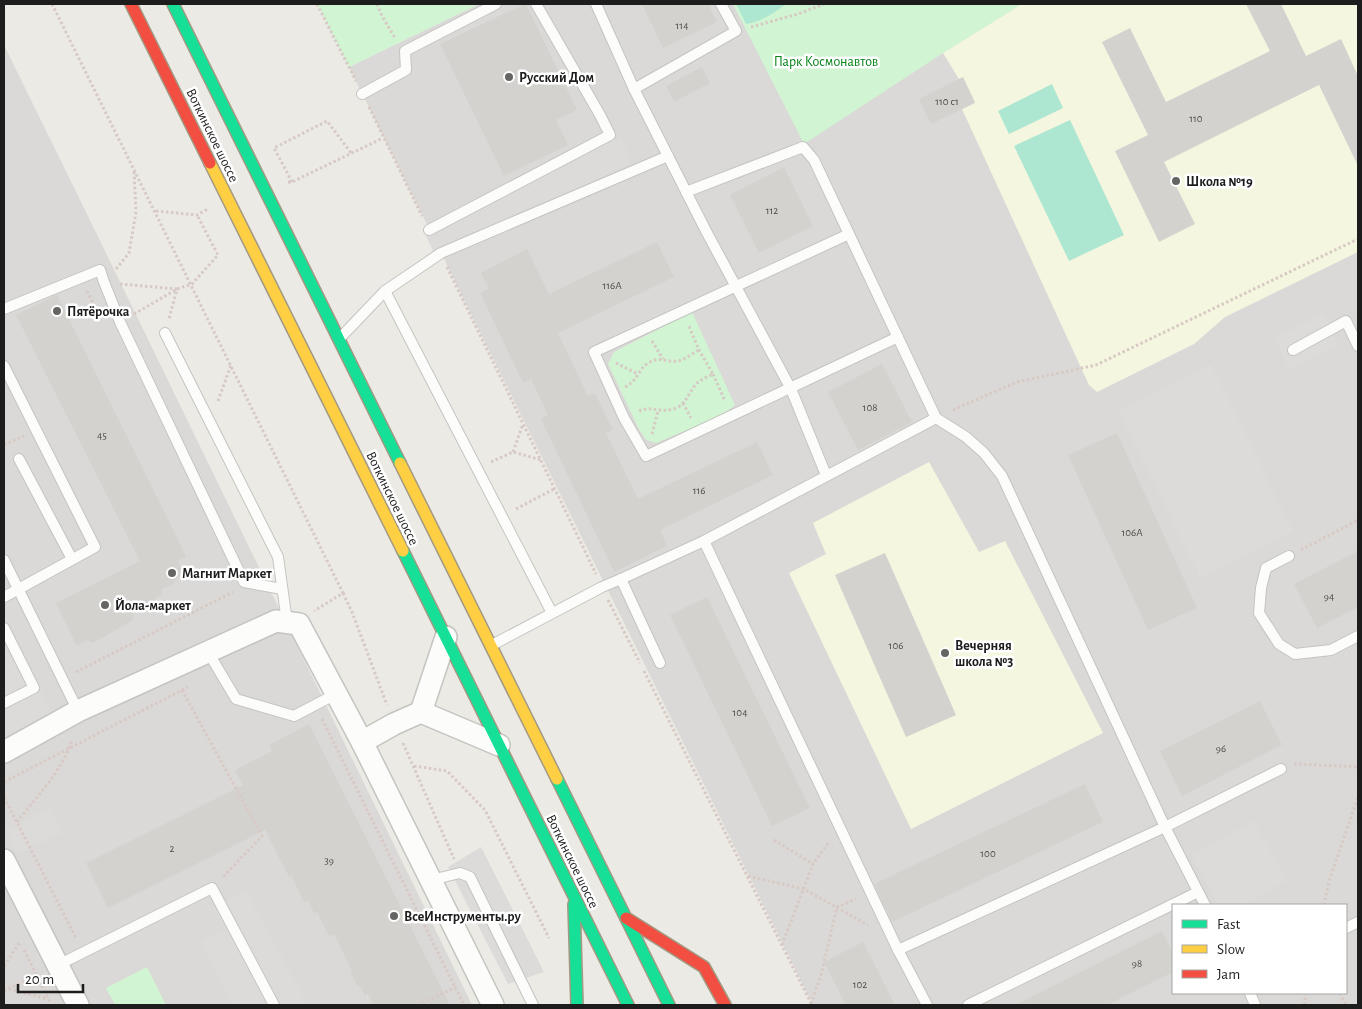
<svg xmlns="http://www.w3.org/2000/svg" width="1362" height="1009" font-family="'Alegreya Sans',sans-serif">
  <rect width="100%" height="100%" fill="#eceae5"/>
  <!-- residential -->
  <g fill="#dbd9d7" fill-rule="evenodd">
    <path d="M479,4H733L943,53L1022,4H1358V1005H813L349,67ZM1173,905H1346V993H1173Z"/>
    <path d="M4,45L87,214L472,1005H4Z"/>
  </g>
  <!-- education -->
  <g fill="#f5f6e0">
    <path d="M1022,4H1358V252L1225,317L1194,344L1097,392L1089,385L962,109L975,102L963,78L959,79L943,53Z"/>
    <path d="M929,462L979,552L1005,541L1103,733L911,829L789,573L826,554L813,523Z"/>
  </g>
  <!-- park -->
  <g fill="#d1f4d3">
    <path d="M317,4H479L349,67Z"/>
    <path d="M733,4H1022L943,53L804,144Z"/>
    <path d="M692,312L735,405L720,416L656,443L646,440L639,429L608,364L614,352Z"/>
    <path d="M147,967L166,1005H115L106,988Z"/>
  </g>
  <!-- pitch -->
  <g fill="#aee7d1">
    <path d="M736,4H786C773,14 762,21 746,24Z"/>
    <path d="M1052,84L1063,108L1009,134L998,111Z"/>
    <path d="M1070,120L1124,235L1069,261L1014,146Z"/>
  </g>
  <!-- parking -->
  <g fill="#dcdbd9">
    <path d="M621,136L631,164L434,253L426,236Z"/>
    <path d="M1324,314L1339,346L1289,370L1274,338Z"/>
    <path d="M1211,364L1293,531L1200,577L1118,410Z"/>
    <path d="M4,613L52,714L4,737Z"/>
    <path d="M50,808L62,833L18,854L6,829Z"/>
    <path d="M1253,821L1287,880L1243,905H1219L1191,856Z"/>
    <path d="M481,847L544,972L508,984L448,867Z"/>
    <path d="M245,890L308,1005H231L202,941L224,928L214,908Z"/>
  </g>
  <!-- building -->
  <g fill="#d4d2ce">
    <path d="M525,4H526L577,110L556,120L568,145L504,176L440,44Z"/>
    <path d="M642,4H708L717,22L663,48Z"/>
    <path d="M1246,4H1281L1306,56L1341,39L1358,76V166L1319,85L1164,162L1195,224L1159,242L1115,151L1148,135L1102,42L1130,28L1166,102L1270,51Z"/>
    <path d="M702,67L710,83L674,102L666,86Z"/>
    <path d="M963,77L975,103L931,124L919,99Z"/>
    <path d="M784,167L813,226L759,253L730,195Z"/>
    <path d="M657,242L674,277L558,333L588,396L595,393L613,430L606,433L638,499L757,442L773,475L660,530L667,546L614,572L541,419L548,415L531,379L523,383L480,293L489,289L481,273L527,249L549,294Z"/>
    <path d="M57,295L186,556L178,561L182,571L173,584L162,589V595L155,598L156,604L145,607L133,613L132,621L93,643L87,640L77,646L56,603L140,561L16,315Z"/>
    <path d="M882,364L912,422L858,450L828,392Z"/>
    <path d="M1117,433L1197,608L1148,630L1068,455Z"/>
    <path d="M1358,551V607L1317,628L1294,584Z"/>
    <path d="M885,553L956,715L906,737L835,575Z"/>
    <path d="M707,597L810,808L772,826L670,615Z"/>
    <path d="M1260,701L1282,745L1182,796L1160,751Z"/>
    <path d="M309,724L450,1005H373L368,994L365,996L360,986L358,987L350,972L352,971L334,934L329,936L317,912L314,913L308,900L304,902L291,875L289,877L265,830L108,908L86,863L243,785L235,770L272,751L269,745Z"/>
    <path d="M1085,784L1103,822L892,922L874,884Z"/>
    <path d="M1162,931L1173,953V972L1107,1005H1015Z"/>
    <path d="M863,942L895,1005H846L824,962Z"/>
  </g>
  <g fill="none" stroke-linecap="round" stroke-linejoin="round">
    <!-- lane casing -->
    <g stroke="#c4c4c1" stroke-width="12">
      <g id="lane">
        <path d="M596,4L634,89L706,231L791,389L826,475"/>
        <path d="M634,89L736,31L721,4"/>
        <path d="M362,94L406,70L405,51L496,4"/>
        <path d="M686,192L803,147L814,160L936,418L966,437L984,453L1002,476L1165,827L1205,905"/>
        <path d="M429,230L610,135L600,115L536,4"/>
        <path d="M849,234L594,352L624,418L646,456L898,337"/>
        <path d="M385,291L552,613"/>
        <path d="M4,309L100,270L104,282L120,322L244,582L282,589"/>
        <path d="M165,333L278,557L287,622"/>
        <path d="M340,338L385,291L441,253L668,156"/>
        <path d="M1293,350L1346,321L1358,346"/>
        <path d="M4,366L95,547L4,597"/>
        <path d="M19,459L72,559"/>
        <path d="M704,541L898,950"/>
        <path d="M1289,556L1266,568L1261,588L1259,613L1279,644L1295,654L1331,650L1358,636"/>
        <path d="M4,560L78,711"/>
        <path d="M621,579L704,541L936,418"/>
        <path d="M4,628L34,688L4,703"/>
        <path d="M492,645L602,587L621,579L660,663"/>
        <path d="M208,652L236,699L294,716L336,694"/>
        <path d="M431,880L460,873L470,877L533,1005"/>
        <path d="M1346,928L1358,922"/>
        <path d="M58,965L212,888L274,1005"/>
        <path d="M1250,993L1255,1005"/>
        <path d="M927,1005L898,950L1165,827L1281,769"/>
        <path d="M968,1005L1198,892"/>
      </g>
    </g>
    <!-- street casing -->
    <g stroke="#c4c4c1" stroke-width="24">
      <g id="street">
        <path d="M421,712L446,637"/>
        <path d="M362,742L394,724L421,712L499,745"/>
        <path d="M4,752L78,711L276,621L299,624L362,742L493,1005"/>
        <path d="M4,860L78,1005"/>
      </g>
    </g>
    <!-- fast casing -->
    <g stroke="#a29982" stroke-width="14">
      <g id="fast">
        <path d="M173,4L400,463"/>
        <path d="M403,551L628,1005"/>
        <path d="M557,779L669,1005"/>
        <path d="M574,904L577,1005"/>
      </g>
    </g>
    <!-- slow casing -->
    <g stroke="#a29982" stroke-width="14">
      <g id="slow">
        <path d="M210,163L403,551"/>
        <path d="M400,463L557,779"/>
      </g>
    </g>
    <!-- jam casing -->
    <g stroke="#a29982" stroke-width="14">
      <g id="jam">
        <path d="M131,4L210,163"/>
        <path d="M626,918L704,967L725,1005"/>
      </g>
    </g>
    <!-- path -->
    <g stroke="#d7c9c4" stroke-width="3" stroke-dasharray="2.5 2.5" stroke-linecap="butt">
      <path d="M52,4L343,593L314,611"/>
      <path d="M317,4L356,81"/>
      <path d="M377,4L382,16L395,38"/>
      <path d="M751,27L798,14L824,4"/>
      <path d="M369,107L422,216"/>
      <path d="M288,182H292L383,138"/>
      <path d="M292,182L274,148L327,121L352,154"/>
      <path d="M156,211L197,215L208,209"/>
      <path d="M447,267L596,574"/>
      <path d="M116,269L129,253L136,212L134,171"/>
      <path d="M120,284L177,289L169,319"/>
      <path d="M87,291L93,303"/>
      <path d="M134,314L177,289L192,284L218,255L197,215"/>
      <path d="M652,341L663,359"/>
      <path d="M616,363L638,374"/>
      <path d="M713,374L725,401"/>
      <path d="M625,387C639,380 638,368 650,362C661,356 668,363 678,361C684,360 693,353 699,350"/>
      <path d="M218,401L231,365"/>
      <path d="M683,403L691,418"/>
      <path d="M953,410L1017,382L1096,365L1358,239"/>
      <path d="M639,411C652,405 661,414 676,408C686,404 689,392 696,384C700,380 707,377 713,374L699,350L688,324"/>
      <path d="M652,434L658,411"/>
      <path d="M4,445L24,436"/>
      <path d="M513,452L523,424"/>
      <path d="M491,462L513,452L541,460"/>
      <path d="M516,509L554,489"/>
      <path d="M1301,550L1358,520"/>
      <path d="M343,593L352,612L387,705"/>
      <path d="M608,600L640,663"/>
      <path d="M644,671L812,1005"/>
      <path d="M76,672L233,592"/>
      <path d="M182,690L262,836L222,878"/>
      <path d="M322,719L464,1005"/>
      <path d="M403,743L454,859"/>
      <path d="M1294,764L1358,767"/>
      <path d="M414,766L447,771L485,810L549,938"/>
      <path d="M4,782L188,687"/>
      <path d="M4,797L76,938"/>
      <path d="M17,822C34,800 66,766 72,739"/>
      <path d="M774,840L813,864"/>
      <path d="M748,876L804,889L868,925"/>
      <path d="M1324,905L1329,881L1358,797"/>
      <path d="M782,945L813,864L829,842"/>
      <path d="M24,950L50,1002"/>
      <path d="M4,966L20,942"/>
      <path d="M9,989L48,999"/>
      <path d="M4,991L37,975"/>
      <path d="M1340,993L1346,1005"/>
      <path d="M811,1004L821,975L837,907L856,899"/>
      <path d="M418,1005L456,987"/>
      <path d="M1304,1005L1306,993"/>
    </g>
    <!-- lane -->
    <use href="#lane" stroke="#fcfcfb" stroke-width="10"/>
    <!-- street -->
    <use href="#street" stroke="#fcfcfb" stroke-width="21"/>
    <!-- fast -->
    <use href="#fast" stroke="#16e098" stroke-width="11"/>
    <!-- slow -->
    <use href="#slow" stroke="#ffcf43" stroke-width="11"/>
    <!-- jam -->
    <use href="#jam" stroke="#f24e42" stroke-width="11"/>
  </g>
  <!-- markers -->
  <g fill="#656563" stroke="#fff" stroke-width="2">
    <circle cx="509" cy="77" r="5"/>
    <circle cx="1176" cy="181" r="5"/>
    <circle cx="57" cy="311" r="5"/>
    <circle cx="172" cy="573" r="5"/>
    <circle cx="105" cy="605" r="5"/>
    <circle cx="945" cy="653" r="5"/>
    <circle cx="394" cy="916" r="5"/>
  </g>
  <g text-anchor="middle" stroke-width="5" stroke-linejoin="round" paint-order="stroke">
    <!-- number labels -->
    <g font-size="11" fill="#4b4a49">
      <text x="682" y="29">114</text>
      <text x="947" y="105">110 с1</text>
      <text x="1196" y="122">110</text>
      <text x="772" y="214">112</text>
      <text x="612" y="289">116А</text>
      <text x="870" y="411">108</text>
      <text x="102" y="439">45</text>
      <text x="699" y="494">116</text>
      <text x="1132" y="536">106А</text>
      <text x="1329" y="600">94</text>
      <text x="896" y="649">106</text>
      <text x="740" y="716">104</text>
      <text x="1221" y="752">96</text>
      <text x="172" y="852">2</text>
      <text x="988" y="857">100</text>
      <text x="329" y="864">39</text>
      <text x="1137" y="967">98</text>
      <text x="860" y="988">102</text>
    </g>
    <!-- park labels -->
    <g font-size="14" fill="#048216" stroke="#fff">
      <text x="826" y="66">Парк Космонавтов</text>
    </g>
    <!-- poi labels -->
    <g font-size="14" font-weight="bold" fill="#1d1d1d" stroke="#fff" text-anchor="start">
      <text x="519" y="82">Русский Дом</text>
      <text x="1186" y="186">Школа №19</text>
      <text x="67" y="316">Пятёрочка</text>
      <text x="182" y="578">Магнит Маркет</text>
      <text x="115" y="610">Йола-маркет</text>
      <text x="955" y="650">Вечерняя<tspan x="955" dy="16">школа №3</tspan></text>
      <text x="404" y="921">ВсеИнструменты.ру</text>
    </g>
    <!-- street labels -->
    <g font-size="14" fill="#1d1d1d" stroke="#fff">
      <text transform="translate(213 135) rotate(64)" y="5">Воткинское шоссе</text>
      <text transform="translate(393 498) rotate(64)" y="5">Воткинское шоссе</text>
      <text transform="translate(573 861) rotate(64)" y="5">Воткинское шоссе</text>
    </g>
  </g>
  <!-- border -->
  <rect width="1362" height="1009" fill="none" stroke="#1d1d1d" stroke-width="10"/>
  <!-- legend -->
  <rect x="1172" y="904" width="175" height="90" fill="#ffffff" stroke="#a5a5a5"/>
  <rect x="1182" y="920" width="25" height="8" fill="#16e098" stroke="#a5a5a5"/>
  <text x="1217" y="929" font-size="15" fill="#1d1d1d">Fast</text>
  <rect x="1182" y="945" width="25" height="8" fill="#ffcf43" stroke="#a5a5a5"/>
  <text x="1217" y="954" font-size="15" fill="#1d1d1d">Slow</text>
  <rect x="1182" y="970" width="25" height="8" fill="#f24e42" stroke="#a5a5a5"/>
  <text x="1217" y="979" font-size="15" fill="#1d1d1d">Jam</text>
  <!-- scale -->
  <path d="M18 984v8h65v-8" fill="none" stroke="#1d1d1d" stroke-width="2.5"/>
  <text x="25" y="984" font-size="15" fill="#1d1d1d" stroke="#ffffff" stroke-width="4" paint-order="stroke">20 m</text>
</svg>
